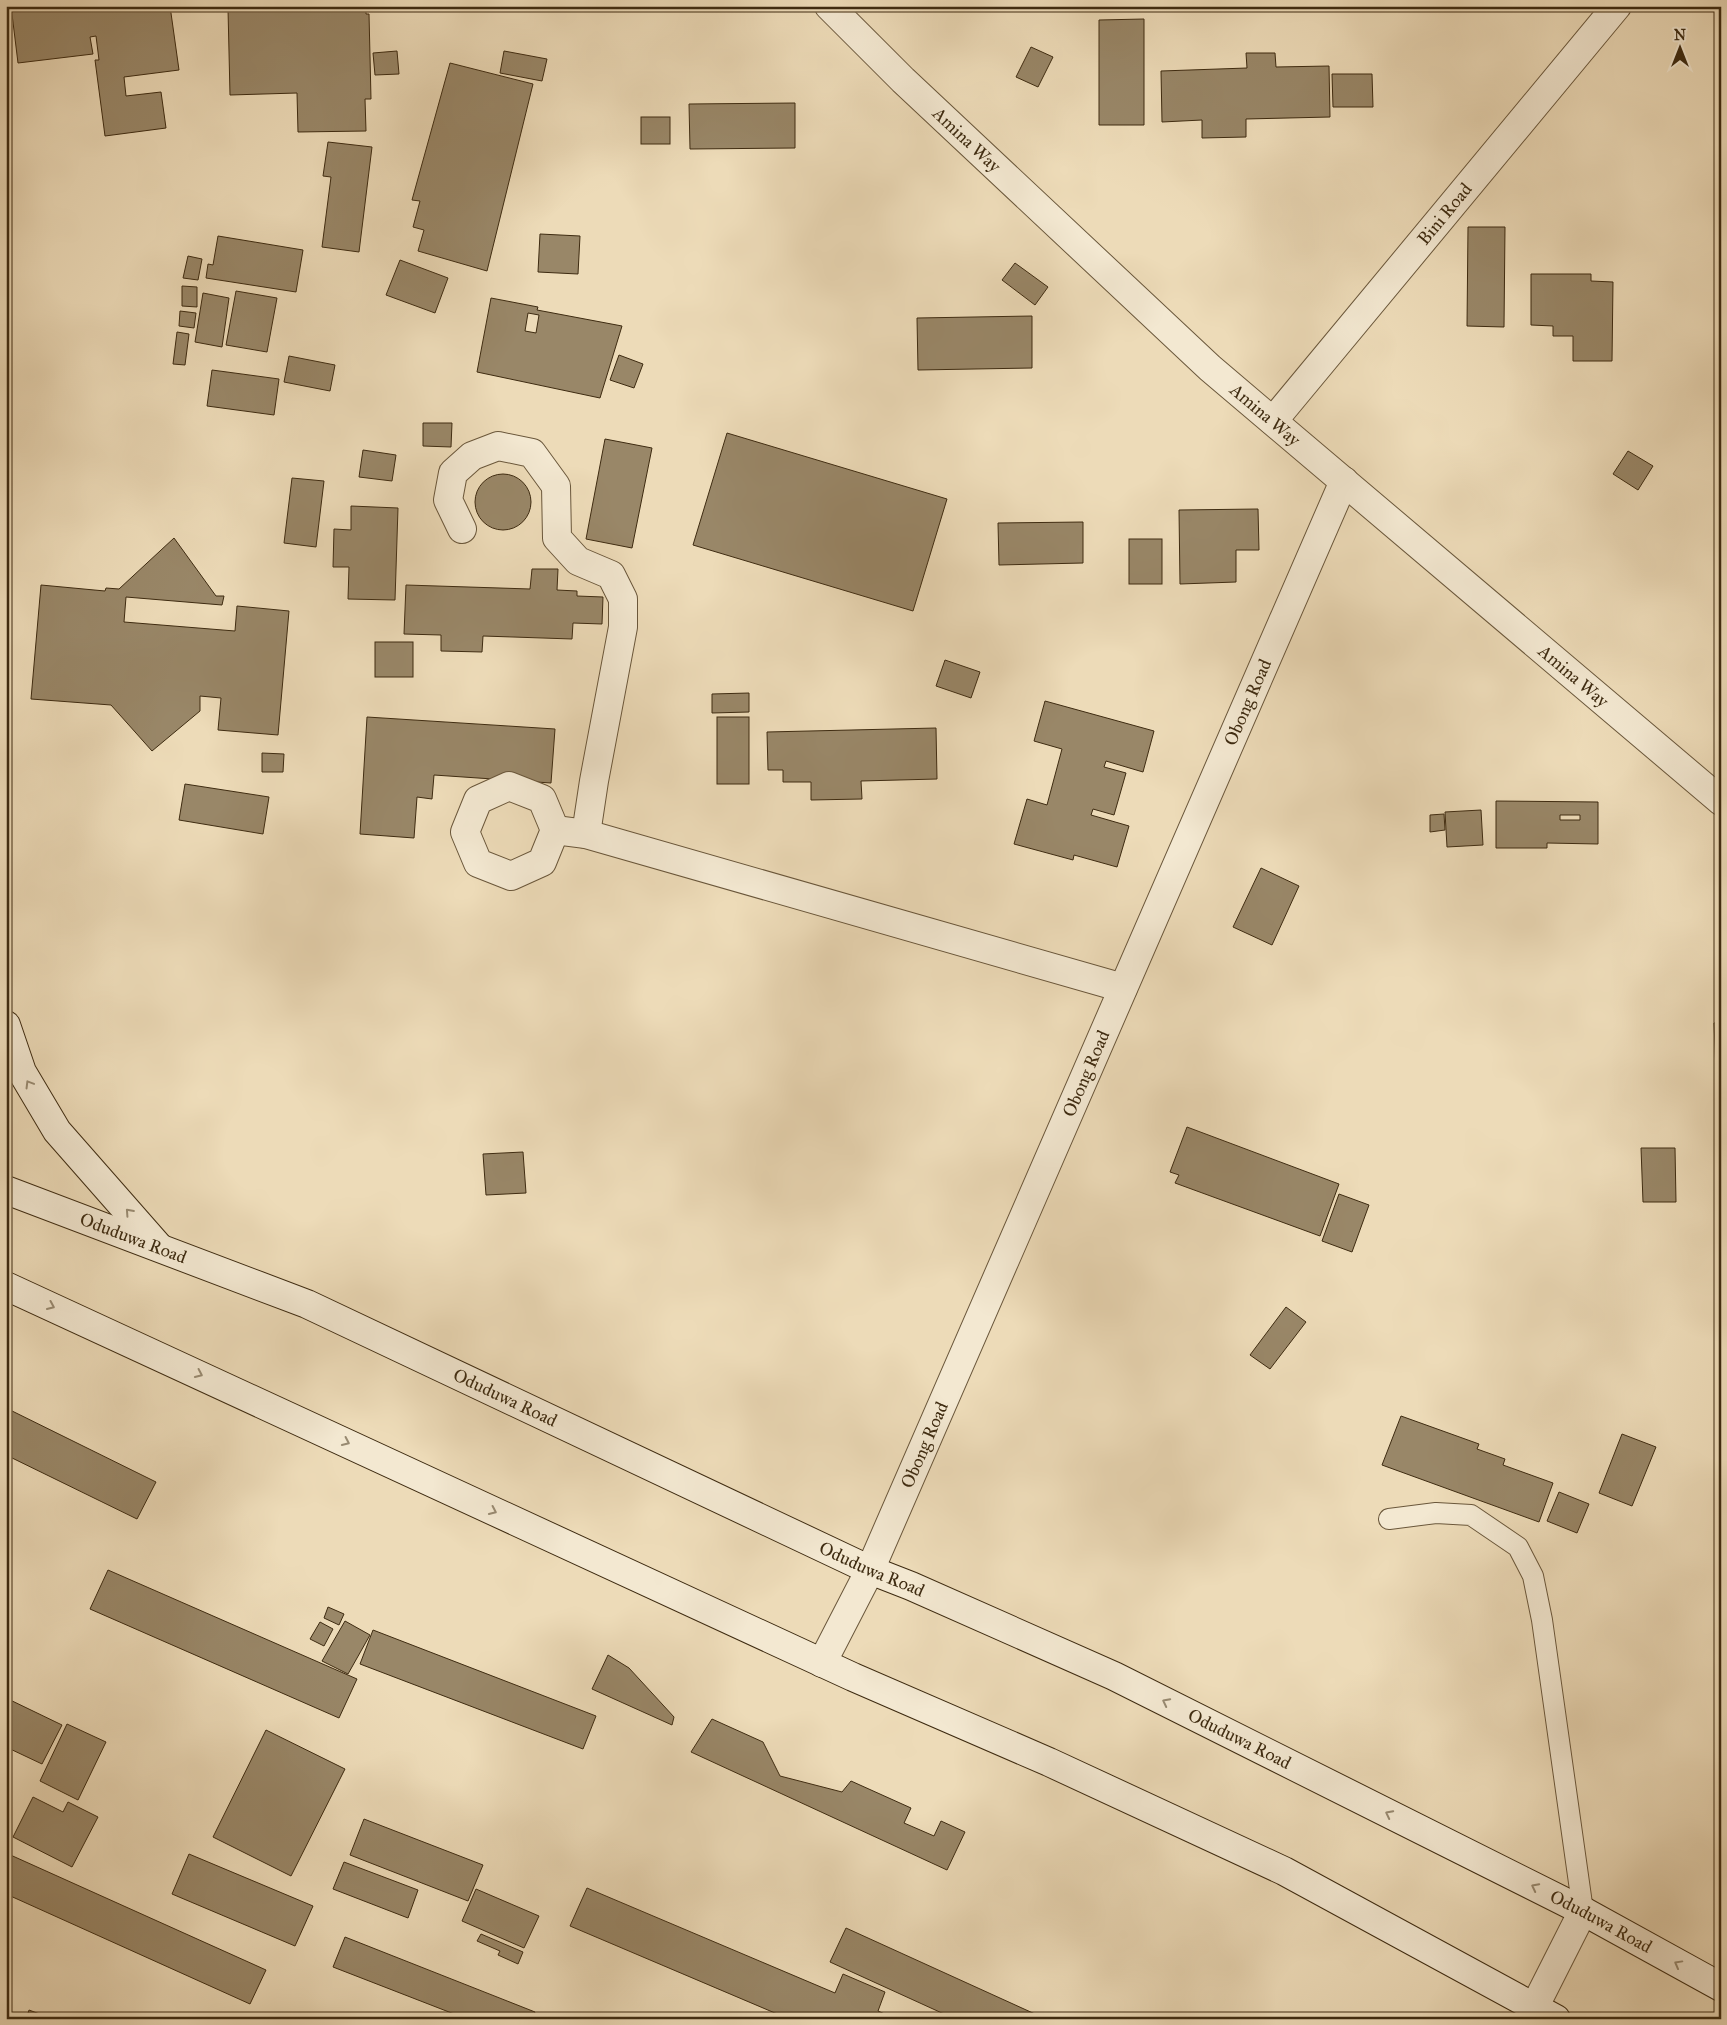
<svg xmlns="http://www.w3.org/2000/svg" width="1727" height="2025" font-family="'IM FELL Great Primer',serif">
  <rect width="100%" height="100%" fill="#eddbb8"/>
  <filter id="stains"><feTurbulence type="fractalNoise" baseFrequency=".004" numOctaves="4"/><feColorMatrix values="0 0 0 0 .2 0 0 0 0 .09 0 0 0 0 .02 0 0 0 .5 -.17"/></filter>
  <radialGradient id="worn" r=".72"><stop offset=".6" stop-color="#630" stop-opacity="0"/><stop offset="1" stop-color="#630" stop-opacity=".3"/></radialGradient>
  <!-- building -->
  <g fill="#998768" stroke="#3e2b11" fill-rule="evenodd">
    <path d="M11,6H170L179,70L124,77L126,96L161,92L166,128L105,136L95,60H99L96,36L90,37L93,54L18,63Z"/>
    <path d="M366,6V14H369L371,99H365L366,131L298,132L297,93L230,95L228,9Z"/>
    <path d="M1144,19V125H1099V20Z"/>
    <path d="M1031,47L1053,57L1038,87L1016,77Z"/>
    <path d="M397,51L399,74L375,75L373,53Z"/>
    <path d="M504,51L547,59L542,81L500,73Z"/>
    <path d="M1246,53H1275L1276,67L1329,66L1330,117L1246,119V137L1202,138V120L1162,122L1161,71L1247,68Z"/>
    <path d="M450,63L533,84L487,271L418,251L424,230L413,227L420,201L412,200Z"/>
    <path d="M1332,74H1372L1373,107H1333Z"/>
    <path d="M795,103V148L690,149L689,104Z"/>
    <rect x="641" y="117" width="29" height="27"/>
    <path d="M328,142L372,147L359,252L322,247L331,177L323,176Z"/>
    <path d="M1468,227H1505L1504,327L1467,326Z"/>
    <path d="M540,234L580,236L578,274L538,272Z"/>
    <path d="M218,236L303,250L296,292L206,278L208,264L213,265Z"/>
    <path d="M188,256L202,259L198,280L183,278Z"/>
    <path d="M400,260L448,278L435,313L386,295Z"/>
    <path d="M1015,263L1048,287L1035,305L1002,280Z"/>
    <path d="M1531,274H1591V281L1613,282L1612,361H1573V336H1553V326L1531,325Z"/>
    <path d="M182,286L197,287V307L182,306Z"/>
    <path d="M236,291L277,298L267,352L226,345Z"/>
    <path d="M203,293L229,298L222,347L195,342Z"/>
    <path d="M491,298L538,307L537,310L622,326L600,398L477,372ZM528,313L539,315L536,333L525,331Z"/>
    <path d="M180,311L196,313L194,328L179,326Z"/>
    <path d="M1032,316V368L918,370L917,318Z"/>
    <path d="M177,332L189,334L185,365L173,364Z"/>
    <path d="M619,355L643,364L634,388L610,380Z"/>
    <path d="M289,356L335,365L330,391L284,382Z"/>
    <path d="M212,370L279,379L274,415L207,406Z"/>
    <path d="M423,423H452L451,447L423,446Z"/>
    <path d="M727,433L947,499L913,611L693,545Z"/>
    <path d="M605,439L652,448L632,548L586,539Z"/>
    <path d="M363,450L396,455L392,481L359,477Z"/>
    <path d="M1628,451L1653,466L1638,490L1613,474Z"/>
    <circle cx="503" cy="502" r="28"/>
    <path d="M292,478L324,481L316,547L284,543Z"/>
    <path d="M351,506L398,508L395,600L348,599L349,567H333L334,529L351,530Z"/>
    <path d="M1258,509L1259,550H1236V582L1180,584L1179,510Z"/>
    <path d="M1083,522V563L999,565L998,523Z"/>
    <path d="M174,538L216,596H224L222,605L126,597L124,622L235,631L237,606L289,611L278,735L218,730L221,698L200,696V711L152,751L111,705L31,699L41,585L105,591L106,588L119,589Z"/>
    <rect x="1129" y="539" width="33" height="45"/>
    <path d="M532,569H558L557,590L577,591V596L603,597L602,624L573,623L572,639L483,636L482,652L441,651V635L404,634L406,585L530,589Z"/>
    <rect x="375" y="642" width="38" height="35"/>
    <path d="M945,660L980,672L971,698L936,686Z"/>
    <path d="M749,693V712L712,713V694Z"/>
    <path d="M1045,701L1154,731L1143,772L1106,761L1104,767L1126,773L1114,815L1093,809L1091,815L1129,826L1117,867L1074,855L1073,860L1014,844L1027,799L1047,805L1062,749L1034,741Z"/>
    <path d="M367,717L555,729L551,783L434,775L432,799L417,797L414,838L360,834Z"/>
    <rect x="717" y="717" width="32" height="67"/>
    <path d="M936,728L937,779L861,781L862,799L811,800V782H783V770H768L767,732Z"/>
    <path d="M262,753L284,754L283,772H262Z"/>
    <path d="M185,784L269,797L263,834L179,820Z"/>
    <path d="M1496,801L1598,802V844L1547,843V848H1496ZM1560,815H1580V820H1560Z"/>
    <path d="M1481,810L1483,845L1447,847L1445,812Z"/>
    <path d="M1444,814L1445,830L1430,832V815Z"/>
    <path d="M1261,868L1299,886L1272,945L1233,927Z"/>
    <path d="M1721,1022V1072H1716L1714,1023Z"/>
    <path d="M1187,1127L1339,1184L1320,1236L1175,1183L1179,1175L1170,1172Z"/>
    <path d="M1641,1148H1675L1676,1202H1643Z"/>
    <path d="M523,1152L526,1193L486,1195L483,1154Z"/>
    <path d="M1339,1194L1369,1205L1352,1252L1322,1241Z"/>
    <path d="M1286,1307L1306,1322L1270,1369L1250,1355Z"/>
    <path d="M6,1408L156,1482L137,1519L6,1455Z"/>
    <path d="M1401,1416L1479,1444L1477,1449L1505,1459L1503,1465L1553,1483L1539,1522L1382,1465Z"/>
    <path d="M1622,1434L1656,1447L1632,1506L1599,1493Z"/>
    <path d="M1559,1492L1589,1504L1577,1533L1547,1521Z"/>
    <path d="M108,1570L357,1679L339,1718L90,1609Z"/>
    <path d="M328,1607L344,1614L339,1625L324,1618Z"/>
    <path d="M345,1621L370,1635L348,1674L322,1661Z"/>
    <path d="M320,1622L333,1629L324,1646L310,1639Z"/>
    <path d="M373,1630L596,1716L583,1749L360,1664Z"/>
    <path d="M608,1655L629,1668L674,1717L672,1725L592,1689Z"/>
    <path d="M6,1698L62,1725L42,1764L6,1747Z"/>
    <path d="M712,1719L763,1742L780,1776L842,1792L851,1781L911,1808L904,1823L934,1836L941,1821L965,1832L947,1870L691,1752Z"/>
    <path d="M67,1724L106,1742L78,1800L40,1781Z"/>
    <path d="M266,1730L345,1769L291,1876L213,1837Z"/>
    <path d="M33,1797L63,1812L68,1802L98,1817L72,1867L13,1837Z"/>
    <path d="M364,1819L483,1865L468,1901L350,1855Z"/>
    <path d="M6,1853L266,1970L250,2004L6,1894Z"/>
    <path d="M189,1854L313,1906L295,1946L172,1894Z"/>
    <path d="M344,1862L418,1890L408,1918L333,1889Z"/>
    <path d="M587,1888L835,1993L843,1974L885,1992L878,2011L887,2015L886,2019H789L570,1926Z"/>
    <path d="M476,1889L539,1916L524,1948L462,1921Z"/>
    <path d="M846,1928L1046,2019H955L830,1962Z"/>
    <path d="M481,1934L523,1952L518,1964L498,1955L500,1951L477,1941Z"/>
    <path d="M345,1937L535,2012L532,2019H467L333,1967Z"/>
    <path d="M29,2010L53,2019H26Z"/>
  </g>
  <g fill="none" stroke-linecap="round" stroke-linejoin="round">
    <!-- lane casing -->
    <g stroke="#6a573b" stroke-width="22">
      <path id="lane" d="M1389,1519L1436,1513L1471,1515L1518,1547L1533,1576L1542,1620L1583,1911"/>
    </g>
    <!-- street casing -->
    <g stroke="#6a573b" stroke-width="30">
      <g id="street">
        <path id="s1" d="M829,6L903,80L1210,368L1721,801"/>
        <path id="s2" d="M1273,421L1617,6"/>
        <path d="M462,529L448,500L453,473L472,456L498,446L532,453L556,486L557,538L578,561L611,575L623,599V627L594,781L586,834"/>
        <path d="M509,786L542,799L555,830L542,862L511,876L478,863L465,832L478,800Z"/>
        <path d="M555,830L586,834L1123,988"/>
        <path id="s3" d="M822,1663L870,1570L1344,481"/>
        <path d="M1530,2019L1535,2006L1583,1911"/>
      </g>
    </g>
    <!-- secondary casing -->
    <g stroke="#3e2b11" stroke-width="30">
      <g id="secondary">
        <path d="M6,1025L22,1072L57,1131L158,1246"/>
        <path id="s4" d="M6,1190L307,1304L870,1570L911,1586L1114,1676L1583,1911L1721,1987"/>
        <path d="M6,1286L853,1677L1049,1762L1284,1871L1556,2019"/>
      </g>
    </g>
    <!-- lane -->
    <use href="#lane" stroke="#f3e8d1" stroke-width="20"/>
    <!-- street -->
    <use href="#street" stroke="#f3e8d1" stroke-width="28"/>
    <!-- secondary -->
    <use href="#secondary" stroke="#f3e8d1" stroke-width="28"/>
  </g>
  <!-- one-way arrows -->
  <defs><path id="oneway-chevron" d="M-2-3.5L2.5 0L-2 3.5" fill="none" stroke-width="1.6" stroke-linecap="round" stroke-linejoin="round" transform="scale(1.25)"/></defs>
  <g stroke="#988a71">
    <use href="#oneway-chevron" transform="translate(29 1084) rotate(-121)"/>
    <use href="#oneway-chevron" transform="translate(129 1212) rotate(-132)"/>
    <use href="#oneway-chevron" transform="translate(51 1306) rotate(24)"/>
    <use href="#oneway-chevron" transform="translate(199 1374) rotate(25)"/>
    <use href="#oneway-chevron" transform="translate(346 1442) rotate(25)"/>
    <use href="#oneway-chevron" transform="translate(493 1511) rotate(25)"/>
    <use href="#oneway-chevron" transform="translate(1166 1702) rotate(-153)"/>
    <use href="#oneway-chevron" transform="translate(1389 1814) rotate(-153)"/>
    <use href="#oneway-chevron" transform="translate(1535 1887) rotate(-153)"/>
    <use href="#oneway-chevron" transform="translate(1678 1964) rotate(-151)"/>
  </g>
  <g text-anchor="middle" stroke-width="4.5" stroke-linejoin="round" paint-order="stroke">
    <!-- street labels -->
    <g font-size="18" fill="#3e2b11" stroke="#f3e8d1">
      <text dy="6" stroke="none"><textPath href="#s1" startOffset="192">Amina Way</textPath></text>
      <text dy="6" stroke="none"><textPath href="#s2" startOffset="269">Bini Road</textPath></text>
      <text dy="6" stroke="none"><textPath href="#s1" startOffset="598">Amina Way</textPath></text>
      <text dy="6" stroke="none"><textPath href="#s1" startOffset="1002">Amina Way</textPath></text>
      <text dy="6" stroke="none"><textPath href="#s3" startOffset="1051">Obong Road</textPath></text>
      <text dy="6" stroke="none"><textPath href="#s3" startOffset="646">Obong Road</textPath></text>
      <text dy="6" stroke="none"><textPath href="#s4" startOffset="136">Oduduwa Road</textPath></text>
      <text dy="6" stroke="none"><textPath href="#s4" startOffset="541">Oduduwa Road</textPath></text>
      <text dy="6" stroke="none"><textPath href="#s3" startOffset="241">Obong Road</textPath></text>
      <text dy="6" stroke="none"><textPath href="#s4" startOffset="946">Oduduwa Road</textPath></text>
      <text dy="6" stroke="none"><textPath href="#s4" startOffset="1351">Oduduwa Road</textPath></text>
      <text dy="6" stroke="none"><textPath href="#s4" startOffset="1756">Oduduwa Road</textPath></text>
    </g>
  </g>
  <!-- margin -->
  <rect width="1727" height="2025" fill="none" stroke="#eddbb8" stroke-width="25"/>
  <rect x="8" y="8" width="1712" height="2010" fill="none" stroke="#3e2b11" stroke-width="2.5"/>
  <rect x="12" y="12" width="1702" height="2000" fill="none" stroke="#3e2b11"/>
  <!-- north arrow -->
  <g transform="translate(1680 48)" stroke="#f3e8d1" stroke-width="4" paint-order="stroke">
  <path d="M0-4L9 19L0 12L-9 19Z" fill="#3e2b11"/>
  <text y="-8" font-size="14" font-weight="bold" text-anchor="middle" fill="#3e2b11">N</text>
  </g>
  <rect width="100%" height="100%" filter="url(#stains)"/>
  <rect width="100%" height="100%" fill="url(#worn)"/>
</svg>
